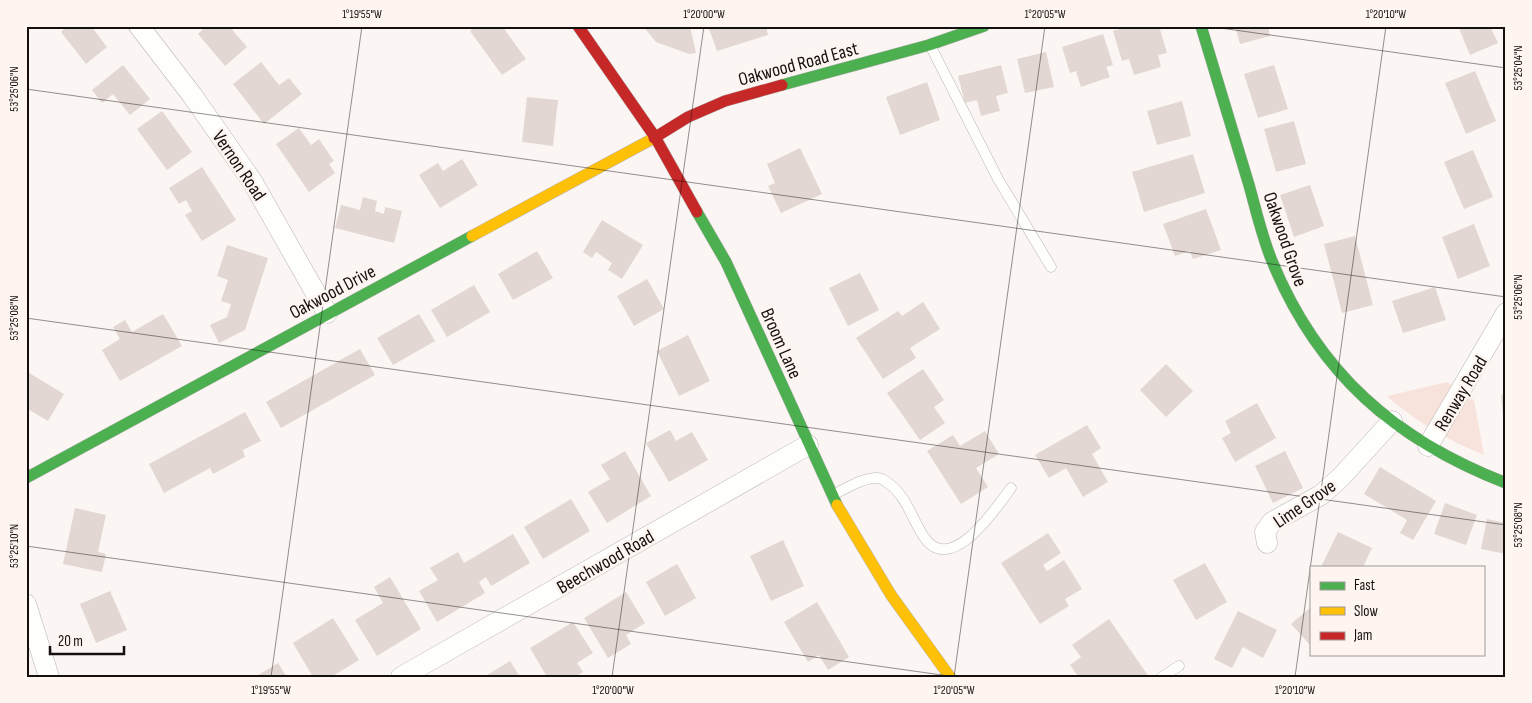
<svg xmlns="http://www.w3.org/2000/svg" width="1532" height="703" font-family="'Sofia Sans Condensed',sans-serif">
  <rect width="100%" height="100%" fill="#fbf6f4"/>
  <!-- green -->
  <path fill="#f7e3db" d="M1447,382L1474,400L1484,455C1449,441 1415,421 1387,396Z"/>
  <!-- building -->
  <g fill="#e2d7d2">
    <path d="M68,26H91L107,47L86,64L61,32Z"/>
    <path d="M206,26H229L247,47L225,66L198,34Z"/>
    <path d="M476,26H502L526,59L502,75L470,31Z"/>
    <path d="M643,26H690L696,53L689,54L656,42Z"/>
    <path d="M708,26H766L768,35L717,51Z"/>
    <path d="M1130,26H1159L1167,53L1158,55L1161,67L1134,75L1129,59L1122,61L1113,31Z"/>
    <path d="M1235,26H1268L1270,36L1240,44Z"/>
    <path d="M1458,26H1490L1498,43L1470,55Z"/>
    <path d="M1103,34L1113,65L1106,67L1110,77L1081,87L1076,71L1070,73L1062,47Z"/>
    <path d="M1046,52L1054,87L1025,93L1017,59Z"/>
    <path d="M261,62L279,85L289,78L302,94L264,124L233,84Z"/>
    <path d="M123,65L150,99L130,115L113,94L102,103L92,90Z"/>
    <path d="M1001,65L1008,93L996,96L1000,111L981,116L977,100L965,103L958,76Z"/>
    <path d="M1274,65L1288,109L1258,118L1244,74Z"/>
    <path d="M1475,71L1496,121L1466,134L1445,83Z"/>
    <path d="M927,82L940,120L900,135L886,97Z"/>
    <path d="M527,97L558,100L553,146L522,142Z"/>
    <path d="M1182,101L1191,136L1157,145L1147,111Z"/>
    <path d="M162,111L192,152L167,170L137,129Z"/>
    <path d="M1294,121L1306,164L1276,172L1264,129Z"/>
    <path d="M299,128L311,145L319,139L334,161L329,164L335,173L309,192L276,144Z"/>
    <path d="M800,148L822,194L781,213L768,186L775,183L767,164Z"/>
    <path d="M1473,150L1493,197L1464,209L1444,162Z"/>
    <path d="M1193,154L1205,193L1144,212L1132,172Z"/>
    <path d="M462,159L478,185L440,208L419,175L438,163L443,171Z"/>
    <path d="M202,167L236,220L202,241L185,215L192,211L186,200L179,204L169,188Z"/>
    <path d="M1310,185L1324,226L1294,237L1280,195Z"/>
    <path d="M363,197L377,201L375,211L384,214L385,207L402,211L394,243L335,228L341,205L360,210Z"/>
    <path d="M1206,209L1221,250L1193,259L1190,251L1175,256L1163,224Z"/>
    <path d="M602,220L643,245L622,279L608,270L612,263L596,252L592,258L583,252Z"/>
    <path d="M1474,224L1490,266L1458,279L1442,237Z"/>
    <path d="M1355,236L1373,305L1342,313L1324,244Z"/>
    <path d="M227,245L268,258L245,330L219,343L210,325L227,317L231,304L221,301L228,280L217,276Z"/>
    <path d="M537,251L553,278L513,300L498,274Z"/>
    <path d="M860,273L879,310L848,326L829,288Z"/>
    <path d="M647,279L664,309L634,326L617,296Z"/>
    <path d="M474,285L490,312L447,337L431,310Z"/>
    <path d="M1435,287L1446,320L1403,333L1392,301Z"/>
    <path d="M923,302L940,329L910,348L916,358L883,379L856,338L898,311L902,316Z"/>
    <path d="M163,314L182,346L120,381L102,350L120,339L113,327L125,320L132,332Z"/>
    <path d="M419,314L435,341L393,365L377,338Z"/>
    <path d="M688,335L710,381L679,396L657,351Z"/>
    <path d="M360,349L375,375L281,428L266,402Z"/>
    <path d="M1166,364L1193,391L1166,417L1140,390Z"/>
    <path d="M923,369L944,400L934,407L945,423L920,440L887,393Z"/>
    <path d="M26,371L64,394L48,421L26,408Z"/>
    <path d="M1506,394V425H1504L1501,395Z"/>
    <path d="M1257,403L1276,438L1235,462L1222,438L1231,433L1225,421Z"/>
    <path d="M245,412L261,441L243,450L245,457L213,474L210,468L164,493L149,464Z"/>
    <path d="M1087,425L1101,448L1092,454L1108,482L1083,497L1066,468L1049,478L1035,455Z"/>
    <path d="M670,430L676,441L692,432L708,460L669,482L646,443Z"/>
    <path d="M985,431L999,454L976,468L988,487L961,504L927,451L953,435L960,446Z"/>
    <path d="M625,451L651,496L607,523L588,492L610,479L601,465Z"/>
    <path d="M1285,451L1303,488L1273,503L1255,466Z"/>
    <path d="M1380,467L1436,501L1413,540L1400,533L1407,520L1364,494Z"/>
    <path d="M571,499L590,531L543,559L524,527Z"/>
    <path d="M1445,503L1477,515L1466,545L1434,534Z"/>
    <path d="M75,508L106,515L98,552L106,554L102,572L63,564Z"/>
    <path d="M1487,519L1506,523V554L1481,549Z"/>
    <path d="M1338,532L1372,548L1363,567H1321Z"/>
    <path d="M1048,533L1061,553L1043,565L1047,571L1064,560L1082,589L1065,599L1069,606L1040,624L1001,563Z"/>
    <path d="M513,534L530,563L491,586L486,577L479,582L485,593L437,622L419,591L438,580L430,568L458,552L464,563Z"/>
    <path d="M783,540L804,586L771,601L750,556Z"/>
    <path d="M1205,563L1227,602L1196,620L1173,580Z"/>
    <path d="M677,564L696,598L665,616L646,582Z"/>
    <path d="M390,577L421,629L377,656L355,620L383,603L374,587Z"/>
    <path d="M110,591L127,630L96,643L80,604Z"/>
    <path d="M626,592L645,623L626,635L631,644L608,658L584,618Z"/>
    <path d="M817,602L849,657L828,670L819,655L808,662L784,622Z"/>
    <path d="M1311,607V646L1291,624Z"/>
    <path d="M1238,611L1277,630L1263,658L1243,647L1232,668L1214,659Z"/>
    <path d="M333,618L359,660L331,677H313L293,643Z"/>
    <path d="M1109,619L1149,677H1075L1077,675L1070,665L1081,657L1072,645Z"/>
    <path d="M573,622L593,653L577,663L583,672L575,677H547L530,648Z"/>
    <path d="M510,661L520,677H484Z"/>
    <path d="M278,663L287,677H255Z"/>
  </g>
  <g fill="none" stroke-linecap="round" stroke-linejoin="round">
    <!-- lane casing -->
    <g stroke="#b9b5b4" stroke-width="11">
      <g id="lane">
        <path d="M930,45L998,179L1051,267"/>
        <path d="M832,495C846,489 863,477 878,478C882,478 885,481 888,483C906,495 912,519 924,537C951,577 996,508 1011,488"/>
        <path d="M1162,677L1179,666"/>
      </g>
    </g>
    <!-- street casing -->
    <g stroke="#b9b5b4" stroke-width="21">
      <g id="street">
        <path d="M139,26L192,95L252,181L327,313"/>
        <path d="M1428,446L1506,313"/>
        <path d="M1267,543L1265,532L1272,522L1321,495L1341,477L1392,421"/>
        <path d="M26,604L49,677"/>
        <path d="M401,677L808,445"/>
      </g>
    </g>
    <!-- fast casing -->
    <g stroke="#b9b5b4" stroke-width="12">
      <g id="fast">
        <path d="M1201,26C1217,79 1233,132 1249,185C1256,210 1262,237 1272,261C1318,373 1395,440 1506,483"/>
        <path d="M782,85L929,45L984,26"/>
        <path d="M697,212L726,262L837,505"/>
        <path d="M26,478L472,236"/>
      </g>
    </g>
    <!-- slow casing -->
    <g stroke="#b9b5b4" stroke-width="12">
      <g id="slow">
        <path d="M472,236L654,138"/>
        <path d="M837,505L891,595L950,677"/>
      </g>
    </g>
    <!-- jam casing -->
    <g stroke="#b9b5b4" stroke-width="12">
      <g id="jam">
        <path d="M578,26L655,137L697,212"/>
        <path d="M654,138L688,117L725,101L782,85"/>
      </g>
    </g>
    <!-- lane -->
    <use href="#lane" stroke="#fefefd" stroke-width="10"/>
    <!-- street -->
    <use href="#street" stroke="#fefefd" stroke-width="20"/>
    <!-- fast -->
    <use href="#fast" stroke="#4caf50" stroke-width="11"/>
    <!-- slow -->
    <use href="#slow" stroke="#ffc107" stroke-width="11"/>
    <!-- jam -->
    <use href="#jam" stroke="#c62828" stroke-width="11"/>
  </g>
  <!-- ticks -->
  <path fill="none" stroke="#14100f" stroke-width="1" stroke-opacity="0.45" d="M1206,26L1506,68M26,89L1506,297M26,318L1506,525M26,546L956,677M271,677L362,26M612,677L704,26M954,677L1045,26M1295,677L1386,26"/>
  <g text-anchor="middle" stroke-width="5" stroke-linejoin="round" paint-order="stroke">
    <!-- street labels -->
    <g font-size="19" fill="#14100f" stroke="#fef5f1">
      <text transform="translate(798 63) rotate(-15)" y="7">Oakwood Road East</text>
      <text transform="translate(240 165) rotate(56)" y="7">Vernon Road</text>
      <text transform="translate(1286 239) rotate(71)" y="7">Oakwood Grove</text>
      <text transform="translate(332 291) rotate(-28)" y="7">Oakwood Drive</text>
      <text transform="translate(782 343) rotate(66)" y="7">Broom Lane</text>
      <text transform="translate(1460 393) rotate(-59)" y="7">Renway Road</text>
      <text transform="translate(1304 503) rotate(-34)" y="7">Lime Grove</text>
      <text transform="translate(605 561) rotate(-30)" y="7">Beechwood Road</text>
    </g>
  </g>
  <!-- border -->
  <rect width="1532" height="703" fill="none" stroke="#fef5f1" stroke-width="55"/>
  <!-- legend -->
  <rect x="1310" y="566" width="175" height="90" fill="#fef5f1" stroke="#a09997"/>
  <rect x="1320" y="582" width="25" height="8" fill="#4caf50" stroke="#a09997"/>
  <text x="1354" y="590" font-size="15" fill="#14100f">Fast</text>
  <rect x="1320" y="607" width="25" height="8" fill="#ffc107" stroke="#a09997"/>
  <text x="1354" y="616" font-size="15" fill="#14100f">Slow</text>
  <rect x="1320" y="632" width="25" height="8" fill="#c62828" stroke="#a09997"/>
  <text x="1354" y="640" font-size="15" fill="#14100f">Jam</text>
  <!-- scale -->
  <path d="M50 646v8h74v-8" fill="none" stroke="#14100f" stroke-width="2.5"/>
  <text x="58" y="646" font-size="15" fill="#14100f" stroke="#fef5f1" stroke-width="4" paint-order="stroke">20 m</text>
  <rect x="28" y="28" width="1476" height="648" fill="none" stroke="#14100f" stroke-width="2"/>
  <g font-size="12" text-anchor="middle" fill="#14100f">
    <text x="362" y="18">1°19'55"W</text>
    <text x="704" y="18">1°20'00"W</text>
    <text x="1045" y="18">1°20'05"W</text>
    <text x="1386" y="18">1°20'10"W</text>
    <text transform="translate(1518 68) rotate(-90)" y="4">53°25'04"N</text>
    <text transform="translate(14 89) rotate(-90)" y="4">53°25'06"N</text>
    <text transform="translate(1518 297) rotate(-90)" y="4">53°25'06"N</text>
    <text transform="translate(14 318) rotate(-90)" y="4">53°25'08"N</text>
    <text transform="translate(1518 525) rotate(-90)" y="4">53°25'08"N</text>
    <text transform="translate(14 546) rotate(-90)" y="4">53°25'10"N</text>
    <text x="271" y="694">1°19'55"W</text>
    <text x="613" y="694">1°20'00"W</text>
    <text x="954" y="694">1°20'05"W</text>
    <text x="1295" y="694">1°20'10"W</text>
  </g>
</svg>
